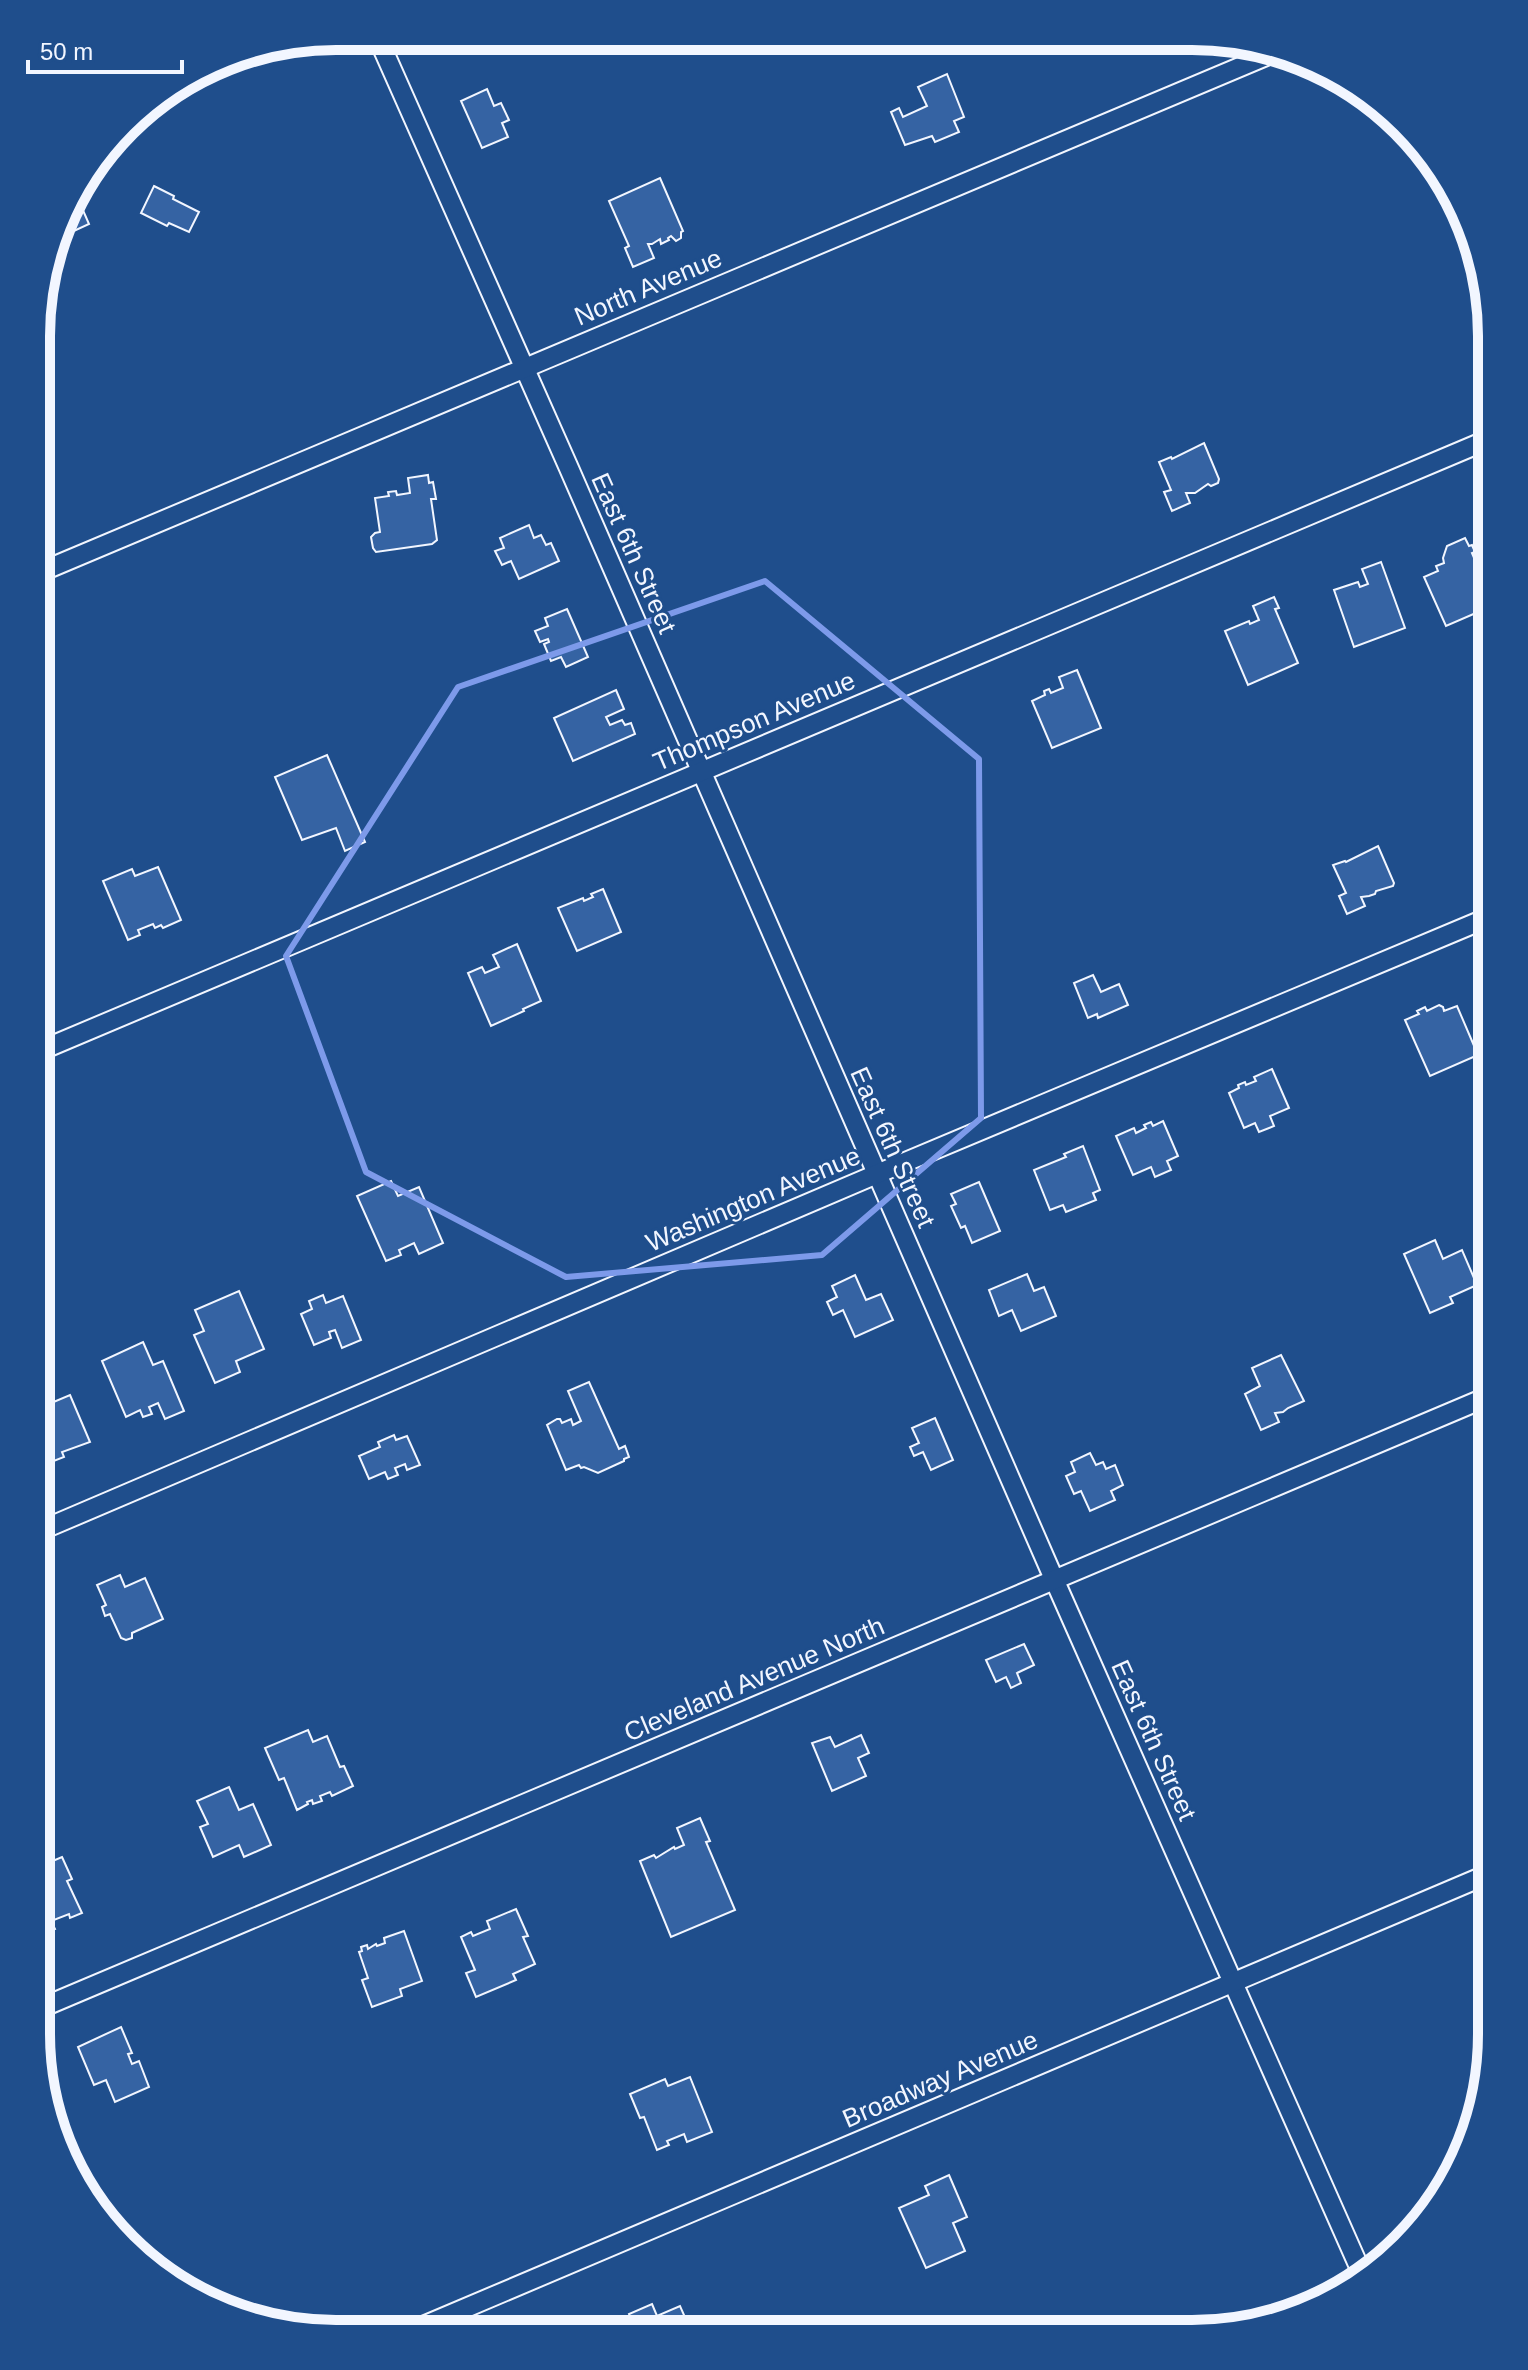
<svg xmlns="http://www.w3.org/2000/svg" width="1528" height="2370" font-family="Helvetica,sans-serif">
  <rect width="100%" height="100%" fill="#1f4e8c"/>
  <!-- building -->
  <g fill="#3563a3" stroke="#f2f6ff" stroke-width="2">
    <path d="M947,74L964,117L954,121L959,132L935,142L932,136L905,145L891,112L899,108L903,117L927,106L918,87Z"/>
    <path d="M487,89L494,106L501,103L509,120L502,123L508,137L482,148L461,101Z"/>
    <path d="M660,178L683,231L681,232V238L676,241L671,236L668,238L669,240L661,244L660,239L652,244H648L654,258L633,267L625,248L629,246L609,201Z"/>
    <path d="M154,186L174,196L173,199L199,212L189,232L169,223L167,226L141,213Z"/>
    <path d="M75,192L89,224L65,235L68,243L57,248L55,243L67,203Z"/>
    <path d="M1204,443L1219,479L1218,483L1211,486L1208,484L1195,493H1186L1190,503L1172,511L1164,492L1171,490L1159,462L1171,457L1172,459Z"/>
    <path d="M428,475L429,483L433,482L436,499H431L437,540L432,544L376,552L373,548L371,537L375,533L380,532L375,498L389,496L388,492L396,491L397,495L410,493L408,478Z"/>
    <path d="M529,525L534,538L541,535L546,545L551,543L559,561L519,579L511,561L502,565L495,551L504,548L500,538Z"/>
    <path d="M1465,538L1469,546L1472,545L1475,552L1472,553L1492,600V606L1446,626L1424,577L1438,571L1436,566L1444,563L1443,558L1447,546Z"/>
    <path d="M1381,562L1405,628L1354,647L1334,590L1358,582L1360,587L1368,584L1362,569Z"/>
    <path d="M1274,597L1279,608L1275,609L1298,663L1248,685L1225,631L1249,621L1250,624L1259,620L1253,606Z"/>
    <path d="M567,609L588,657L566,667L561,657L551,661L544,644L549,642L548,639L540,642L535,631L548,626L545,618Z"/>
    <path d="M1077,670L1101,728L1052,748L1032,701L1045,695L1044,691L1049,689L1051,693L1063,688L1059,677Z"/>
    <path d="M616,690L624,709L606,717L610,725L622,720L625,725L631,723L635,734L573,761L554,718Z"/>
    <path d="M327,755L365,842L345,851L336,828L302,840L275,777Z"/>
    <path d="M1378,846L1394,883L1393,886L1376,891L1375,894L1369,896L1361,897L1365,906L1347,914L1339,896L1346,893L1333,865L1345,861L1346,862Z"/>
    <path d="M158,867L181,920L163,928L161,925L155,928L153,924L138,930L140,935L128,940L103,881L132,869L135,876Z"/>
    <path d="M603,889L621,932L577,951L558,908L583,898L584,901L593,897L591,894Z"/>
    <path d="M517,944L541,1001L523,1009L524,1011L491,1026L468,973L482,967L485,973L499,967L493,955Z"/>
    <path d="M1093,975L1101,992L1119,984L1128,1005L1098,1018L1097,1014L1088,1018L1074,983Z"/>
    <path d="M1439,1005L1443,1007L1444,1011L1457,1006L1478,1055L1430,1076L1405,1020L1419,1014L1417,1011L1425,1007L1427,1011Z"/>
    <path d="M1272,1069L1289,1108L1270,1116L1274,1126L1259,1132L1255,1123L1244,1128L1229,1093L1239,1088L1238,1085L1245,1082L1246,1085L1256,1081L1254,1077Z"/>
    <path d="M1163,1121L1178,1156L1167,1161L1171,1170L1155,1177L1151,1167L1133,1175L1116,1136L1134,1128L1136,1133L1146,1128L1144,1125L1151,1122L1153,1126Z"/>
    <path d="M1083,1146L1100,1190L1093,1193L1096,1200L1066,1212L1063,1205L1050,1210L1034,1170L1066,1157L1064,1154Z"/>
    <path d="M391,1181L398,1196L419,1187L443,1243L419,1254L414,1243L399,1250L401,1255L386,1261L357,1196Z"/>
    <path d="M979,1182L1000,1231L972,1243L965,1226L961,1228L951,1206L956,1204L951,1194Z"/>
    <path d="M1435,1240L1443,1259L1462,1250L1477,1285L1450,1297L1453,1303L1430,1313L1404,1254Z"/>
    <path d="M1027,1274L1034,1291L1044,1287L1056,1316L1021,1331L1012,1310L999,1316L989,1290Z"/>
    <path d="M855,1275L866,1300L881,1294L893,1320L855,1337L843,1310L833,1315L827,1302L837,1297L832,1286Z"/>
    <path d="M239,1291L264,1349L236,1361L240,1372L215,1383L194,1335L204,1331L195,1310Z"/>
    <path d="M323,1295L326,1303L343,1296L361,1340L342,1348L335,1330L329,1332L331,1338L314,1345L301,1314L312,1309L309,1301Z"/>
    <path d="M143,1342L153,1365L163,1361L184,1411L165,1419L158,1403L149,1407L152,1414L143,1417L140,1410L126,1417L102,1361Z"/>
    <path d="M1281,1355L1304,1401L1288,1408L1283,1412L1275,1413L1279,1422L1261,1430L1245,1394L1260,1386L1252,1368Z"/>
    <path d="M589,1382L619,1449L625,1446L629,1457L624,1459V1461L598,1473L584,1467L581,1468L579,1465L566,1470L547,1425L557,1419H560L562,1423L571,1419L573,1425L581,1421L568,1391Z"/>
    <path d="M70,1395L90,1442L62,1452L64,1457L41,1466L37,1456V1409Z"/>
    <path d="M935,1418L953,1460L931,1470L923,1452L914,1456L910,1447L919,1443L912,1428Z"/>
    <path d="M394,1435L396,1440L407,1436L420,1465L407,1470L405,1464L395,1468L398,1475L388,1479L385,1472L369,1479L359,1456L380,1447L378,1442Z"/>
    <path d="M1090,1453L1096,1465L1103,1462L1106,1469L1115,1465L1123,1485L1111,1491L1115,1500L1090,1511L1081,1491L1074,1494L1066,1476L1075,1472L1071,1462Z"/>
    <path d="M120,1575L125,1587L145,1578L163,1619L132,1633V1638L126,1640L121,1638L110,1614L105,1616L102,1607L106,1605L97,1585Z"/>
    <path d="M1024,1644L1034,1665L1017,1673L1021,1683L1011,1688L1006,1677L996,1682L986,1660Z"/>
    <path d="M308,1730L313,1742L327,1736L340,1767L344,1766L353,1786L332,1796L330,1792L320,1796L322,1801L313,1804L312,1800L307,1802L308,1804L297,1810L284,1778L279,1780L265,1748Z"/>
    <path d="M861,1735L869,1753L858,1758L866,1776L832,1791L812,1743L830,1737L835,1747Z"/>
    <path d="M229,1787L239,1810L253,1804L271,1845L244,1857L239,1845L213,1857L200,1827L208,1824L197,1801Z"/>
    <path d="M700,1818L710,1841L706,1842L735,1910L671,1937L640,1861L654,1855L656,1858L674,1847L675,1849L684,1845L677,1828Z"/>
    <path d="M62,1857L72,1879L67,1881L82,1913L70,1918L69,1914L51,1921L55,1929L36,1937V1868Z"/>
    <path d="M516,1909L528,1936L523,1937L535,1964L513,1974L516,1980L476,1997L466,1973L475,1970L461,1937L471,1932L473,1936L490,1929L487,1921Z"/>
    <path d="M404,1931L422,1981L400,1989L402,1996L372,2007L362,1980L368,1978L359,1952L362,1951L361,1947L367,1945L368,1949L376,1944L377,1946L385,1943L384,1938Z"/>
    <path d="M121,2027L132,2053L128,2054L132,2064L139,2061L149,2087L115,2102L106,2080L94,2085L78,2047Z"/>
    <path d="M690,2077L712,2132L687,2142L684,2134L667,2141L669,2145L657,2150L644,2117L640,2118L630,2094L665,2079L668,2086Z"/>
    <path d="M69,2153L76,2168L84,2165L94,2189L87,2196L90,2201L63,2156Z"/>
    <path d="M949,2175L967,2217L953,2223L965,2251L926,2268L899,2208L929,2195L925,2186Z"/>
    <path d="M652,2304L657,2316L680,2306L692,2333L636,2332L629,2314Z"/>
  </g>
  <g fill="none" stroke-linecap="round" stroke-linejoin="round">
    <!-- street casing -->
    <g stroke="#f2f6ff" stroke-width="22">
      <g id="street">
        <path d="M377,36L568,466L1054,1579L1364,2278"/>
        <path d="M38,573L1278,51"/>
        <path d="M37,1052L1492,438"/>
        <path d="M37,1532L891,1168L1492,916"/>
        <path d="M36,2010L1492,1395"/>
        <path d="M409,2332L1491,1873"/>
      </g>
    </g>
    <!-- street -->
    <use href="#street" stroke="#1f4e8c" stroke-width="18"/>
  </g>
  <!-- marked area -->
  <path fill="none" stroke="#7d9aea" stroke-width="6" stroke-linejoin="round" d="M765,581L979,759L981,1118L822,1255L566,1277L366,1172L286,956L458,687Z"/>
  <g text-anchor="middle" stroke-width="6" stroke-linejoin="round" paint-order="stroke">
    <!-- street labels -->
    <g font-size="26" fill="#f2f6ff" stroke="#1f4e8c">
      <text transform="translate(648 287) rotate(-23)" y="9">North Avenue</text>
      <text transform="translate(634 553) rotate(66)" y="9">East 6th Street</text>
      <text transform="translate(754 721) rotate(-23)" y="9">Thompson Avenue</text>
      <text transform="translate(893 1147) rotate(66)" y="9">East 6th Street</text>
      <text transform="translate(753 1199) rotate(-23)" y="9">Washington Avenue</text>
      <text transform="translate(754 1679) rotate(-23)" y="9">Cleveland Avenue North</text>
      <text transform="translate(1154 1740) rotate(66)" y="9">East 6th Street</text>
      <text transform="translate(940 2079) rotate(-23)" y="9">Broadway Avenue</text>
    </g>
  </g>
  <!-- crop -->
  <path d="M0 0H1528V2370H0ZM336 50H1192A286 286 0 0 1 1478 336V2034A286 286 0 0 1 1192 2320H336A286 286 0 0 1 50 2034V336A286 286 0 0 1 336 50Z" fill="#1f4e8c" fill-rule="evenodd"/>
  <path fill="none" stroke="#f2f6ff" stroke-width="10" d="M336 50H1192A286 286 0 0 1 1478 336V2034A286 286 0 0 1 1192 2320H336A286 286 0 0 1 50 2034V336A286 286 0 0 1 336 50Z"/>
  <!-- scale -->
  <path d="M28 60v12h154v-12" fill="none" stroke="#f2f6ff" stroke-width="4"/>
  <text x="40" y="60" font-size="24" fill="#f2f6ff" stroke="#1f4e8c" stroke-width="6" paint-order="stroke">50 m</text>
</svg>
